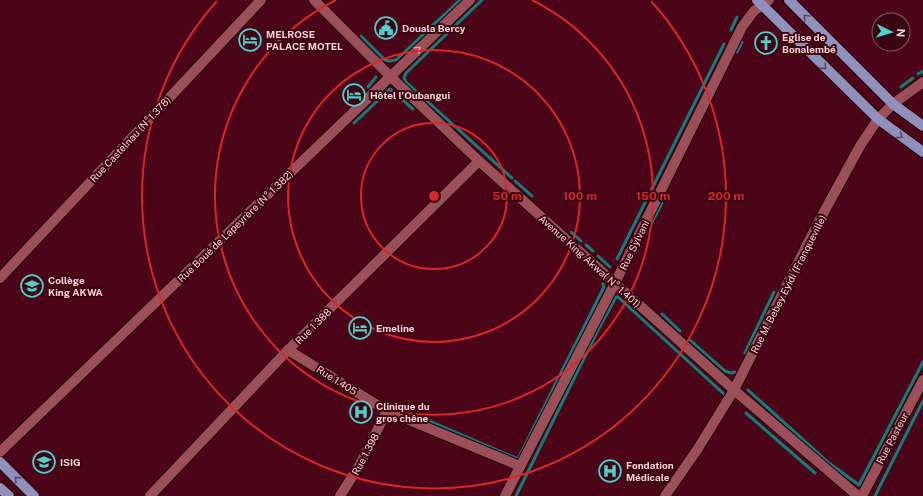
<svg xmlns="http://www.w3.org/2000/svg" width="923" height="496" font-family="'Public Sans',sans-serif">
  <rect width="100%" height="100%" fill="#4c0418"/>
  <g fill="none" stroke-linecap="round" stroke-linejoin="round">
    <!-- stream -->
    <g stroke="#137d7b" stroke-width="3">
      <path d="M482,0L406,73L404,78L406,82L512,178"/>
      <path d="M731,30L737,17"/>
      <path d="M361,36L385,60L389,61L396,60L460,0"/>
      <path d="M737,52L742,42"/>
      <path d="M918,74L923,71"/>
      <path d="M368,87L376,77"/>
      <path d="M901,87L913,78"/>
      <path d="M354,123L390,89L413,109"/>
      <path d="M515,181L532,196"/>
      <path d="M651,224L662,203"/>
      <path d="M571,232L581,241"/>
      <path d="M586,245L593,251"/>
      <path d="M598,256L610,267"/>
      <path d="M617,259L724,44"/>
      <path d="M662,314L680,331"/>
      <path d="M690,340L725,371L731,373L735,372"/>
      <path d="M745,353L774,292"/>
      <path d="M748,390L829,463L859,485L923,362"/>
      <path d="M746,413L815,473"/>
      <path d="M415,415L518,459L604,287L603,284"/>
      <path d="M516,496L598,330L616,297H618L725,395"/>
      <path d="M875,496L923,401"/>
    </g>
    <!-- street casing -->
    <g stroke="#240208" stroke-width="12">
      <g id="street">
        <path d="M0,278L261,0"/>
        <path d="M288,350L387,411L520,466"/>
        <path d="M0,452L470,0"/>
        <path d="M150,496L288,350L479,161"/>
        <path d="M340,496L359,466L387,411"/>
        <path d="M505,496L615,283L742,27L754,11L769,0"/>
        <path d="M665,496L697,450L734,390L819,221L860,146L878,119L893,104L923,82"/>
        <path d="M862,496L923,380"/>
      </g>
    </g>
    <!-- secondary casing -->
    <g stroke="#240208" stroke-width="12">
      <path id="secondary" d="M314,0L390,76L479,161L734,390L858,496"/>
    </g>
    <!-- primary casing -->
    <g stroke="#240208" stroke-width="12">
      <g id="primary">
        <path d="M757,0L878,119L923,152"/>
        <path d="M789,0L893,104L923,126"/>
        <path d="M0,462L34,496"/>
        <path d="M0,488L9,496"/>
      </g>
    </g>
    <!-- street -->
    <use href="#street" stroke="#9b4f59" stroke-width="10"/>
    <!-- secondary -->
    <use href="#secondary" stroke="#9b4f59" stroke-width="10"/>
    <!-- primary -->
    <use href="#primary" stroke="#8f91bc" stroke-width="10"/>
  </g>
  <!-- one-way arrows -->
  <defs><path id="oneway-chevron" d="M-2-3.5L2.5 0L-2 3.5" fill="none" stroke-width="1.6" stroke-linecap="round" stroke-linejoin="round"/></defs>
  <g stroke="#60445e">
    <use href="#oneway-chevron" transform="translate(806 17) rotate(-134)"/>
    <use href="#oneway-chevron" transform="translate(824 67) rotate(45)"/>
    <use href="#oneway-chevron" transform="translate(900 136) rotate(36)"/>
    <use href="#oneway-chevron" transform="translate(17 479) rotate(-135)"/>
  </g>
  <use stroke="#dba4a9" href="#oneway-chevron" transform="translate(418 49) rotate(-43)"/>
  <!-- distance rings -->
  <g fill="none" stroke="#d62828" stroke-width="2">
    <circle cx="434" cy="196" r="73"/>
    <circle cx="434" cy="196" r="146"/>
    <path d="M532 0A219 219 0 1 1 336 0"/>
    <path d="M651 1A292 292 0 1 1 217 1"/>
  </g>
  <!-- icons -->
  <defs>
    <g id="civic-ring" transform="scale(1.15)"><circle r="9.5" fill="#3a0512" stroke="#53cdca" stroke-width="1.5"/><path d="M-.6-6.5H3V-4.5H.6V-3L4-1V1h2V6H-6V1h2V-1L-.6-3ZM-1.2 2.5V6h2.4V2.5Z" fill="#53cdca"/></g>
    <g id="hotel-ring" transform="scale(1.15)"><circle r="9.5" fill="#3a0512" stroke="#53cdca" stroke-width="1.5"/><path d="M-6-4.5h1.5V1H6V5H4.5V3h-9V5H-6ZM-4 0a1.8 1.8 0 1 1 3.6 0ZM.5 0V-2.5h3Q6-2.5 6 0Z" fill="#53cdca"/></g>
    <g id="church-ring" transform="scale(1.15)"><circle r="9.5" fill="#3a0512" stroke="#53cdca" stroke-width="1.5"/><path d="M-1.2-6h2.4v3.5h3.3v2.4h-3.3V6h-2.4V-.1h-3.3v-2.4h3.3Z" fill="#53cdca"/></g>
    <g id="school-ring" transform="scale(1.15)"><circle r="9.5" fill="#3a0512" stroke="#53cdca" stroke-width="1.5"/><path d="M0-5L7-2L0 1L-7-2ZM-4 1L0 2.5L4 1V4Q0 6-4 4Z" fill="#53cdca"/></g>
    <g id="hospital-ring" transform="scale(1.15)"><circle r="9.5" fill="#3a0512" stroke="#53cdca" stroke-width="1.5"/><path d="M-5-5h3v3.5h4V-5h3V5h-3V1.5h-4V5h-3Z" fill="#53cdca"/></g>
  </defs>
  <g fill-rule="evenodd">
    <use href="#civic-ring" x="386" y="28"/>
    <use href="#hotel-ring" x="250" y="40"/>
    <use href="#church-ring" x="766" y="43"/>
    <use href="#hotel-ring" x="354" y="95"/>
    <use href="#school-ring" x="32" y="286"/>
    <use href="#hotel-ring" x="360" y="328"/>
    <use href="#hospital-ring" x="361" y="412"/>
    <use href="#school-ring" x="44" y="462"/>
    <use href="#hospital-ring" x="610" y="471"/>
  </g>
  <g text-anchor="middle" stroke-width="4" stroke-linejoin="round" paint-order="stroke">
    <!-- poi labels -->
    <g font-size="10" font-weight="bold" fill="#fed1d4" stroke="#3a0512" text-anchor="start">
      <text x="402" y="32">Douala Bercy</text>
      <text x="266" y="38">MELROSE<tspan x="266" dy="12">PALACE MOTEL</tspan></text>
      <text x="782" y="41">Eglise de<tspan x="782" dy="12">Bonalembé</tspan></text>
      <text x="370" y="99">Hôtel l’Oubangui</text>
      <text x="48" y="284">Collège<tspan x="48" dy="12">King AKWA</tspan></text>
      <text x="376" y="332">Emeline</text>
      <text x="376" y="410">Clinique du<tspan x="376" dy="12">gros chêne</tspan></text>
      <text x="60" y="466">ISIG</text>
      <text x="626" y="469">Fondation<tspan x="626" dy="12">Médicale</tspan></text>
    </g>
    <!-- street labels -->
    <g font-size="10" fill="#fed1d4" stroke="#3a0512">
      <text transform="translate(130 139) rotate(-47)" y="4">Rue Castelnau (N°1.378)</text>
      <text transform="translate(235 226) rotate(-44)" y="4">Rue Boué de Lapeyrère (N° 1.382)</text>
      <text transform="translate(634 245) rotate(-64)" y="4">Rue Sylvani</text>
      <text transform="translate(590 261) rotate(42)" y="4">Avenue King Akwa( N° 1.401)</text>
      <text transform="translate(788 284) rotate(-63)" y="4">Rue M. Bebey Eyidi (Franqueville)</text>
      <text transform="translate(313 326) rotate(-45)" y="4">Rue 1.388</text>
      <text transform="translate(337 380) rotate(32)" y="4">Rue 1.405</text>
      <text transform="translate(892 438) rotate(-62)" y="4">Rue Pasteur</text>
      <text transform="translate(365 454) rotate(-62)" y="4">Rue 1.398</text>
    </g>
  </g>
  <circle cx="434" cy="196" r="6" fill="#d62828" stroke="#3a0512" stroke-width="2"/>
  <g font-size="12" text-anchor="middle" font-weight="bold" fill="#d62828" stroke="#3a0512" stroke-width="4" stroke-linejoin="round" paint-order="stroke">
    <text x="507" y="200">50 m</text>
    <text x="580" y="200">100 m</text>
    <text x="653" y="200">150 m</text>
    <text x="726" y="200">200 m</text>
  </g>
  <!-- north arrow -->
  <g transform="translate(891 32) rotate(95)"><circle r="19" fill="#3a0512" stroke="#885760"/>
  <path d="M0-3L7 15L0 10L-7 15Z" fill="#53cdca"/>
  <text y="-6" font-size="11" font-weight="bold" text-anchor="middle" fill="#fed1d4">N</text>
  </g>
</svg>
